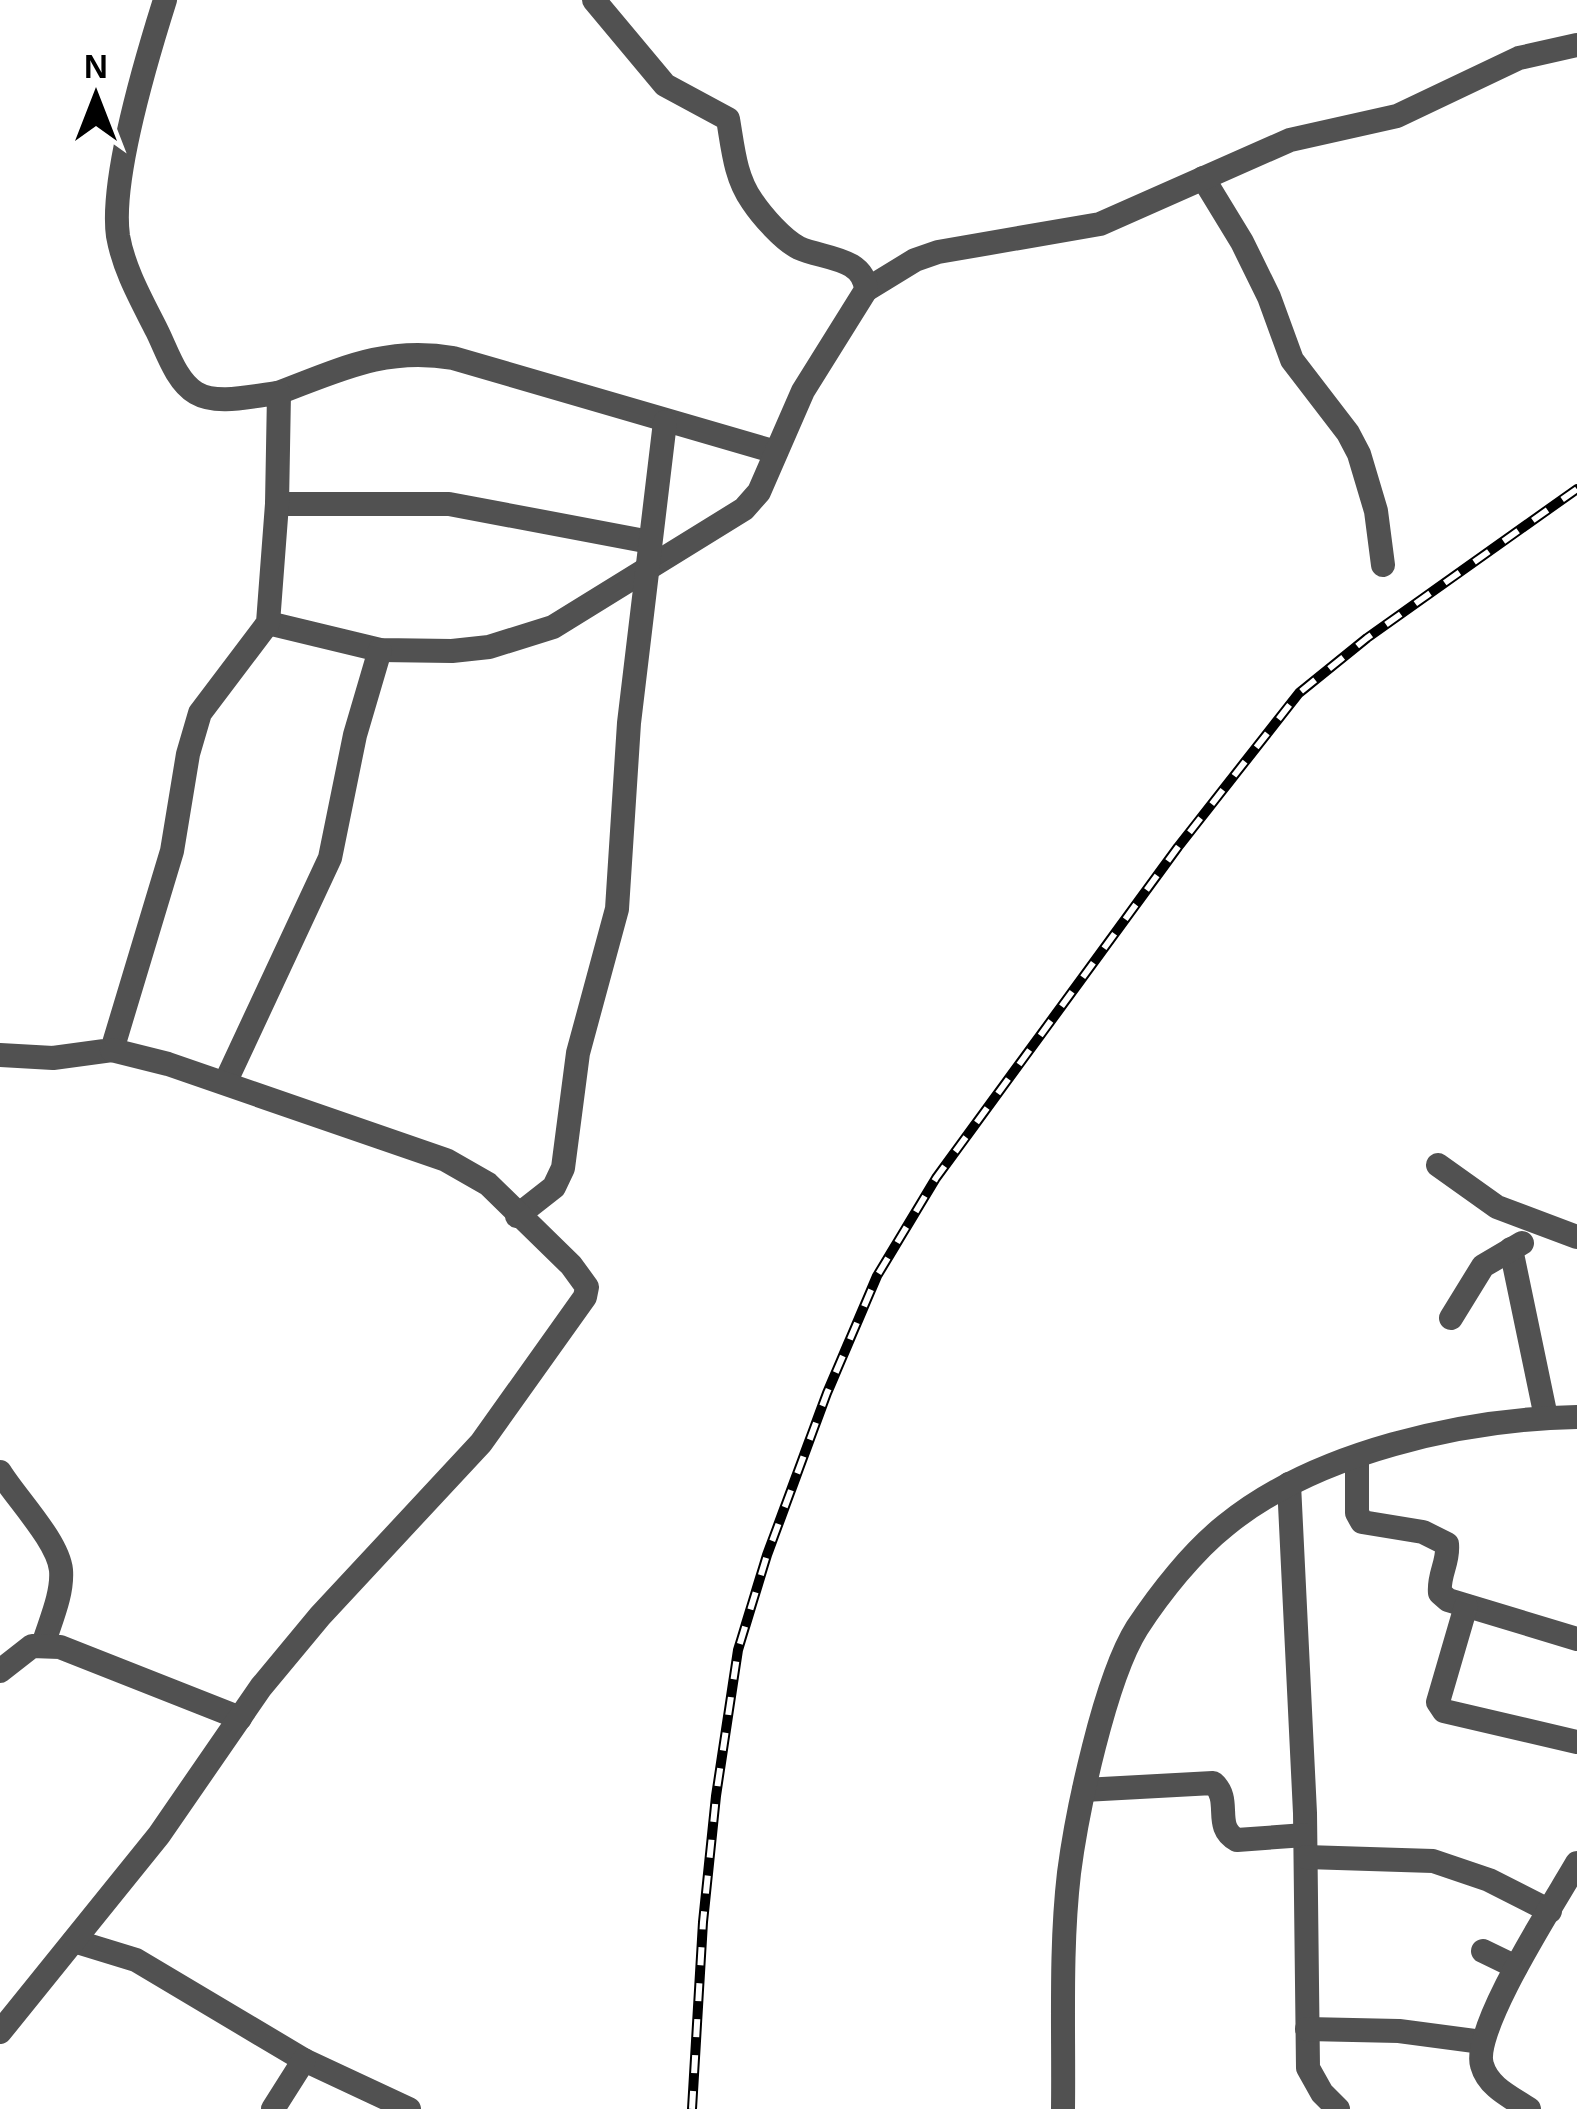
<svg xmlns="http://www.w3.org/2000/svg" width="1577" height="2109" font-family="Arial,sans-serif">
  <rect width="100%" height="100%" fill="#fff"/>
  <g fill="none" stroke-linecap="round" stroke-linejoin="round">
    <!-- minor -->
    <g stroke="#515151" stroke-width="24">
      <path d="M1203,178L1242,242L1269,297L1292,360L1348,433L1359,454L1376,511L1383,565"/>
      <path d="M866,290L915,260L938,252L1100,224L1290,140L1397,116L1519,58L1577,45"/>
      <path d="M278,393C339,370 386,346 453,358L776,452"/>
      <path d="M277,504H449L650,542"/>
      <path d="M268,623L380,650L452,651L489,647L553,627L744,509L759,492L803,391L866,290C864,257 824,259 799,248C783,240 762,216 752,201C735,177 733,148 728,119L665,85L594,0"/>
      <path d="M0,1055L53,1058L112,1050L172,851L188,754L200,713L268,623L277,504L279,393C255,395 218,406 196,393C176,381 167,351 157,331C142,301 124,270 118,236C110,179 147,57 165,0"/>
      <path d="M225,1083L330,858L355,735L380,650"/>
      <path d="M1438,1165L1497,1207L1577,1237"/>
      <path d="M517,1216L554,1187L563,1168L578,1053L617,909L629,723L665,422"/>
      <path d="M1511,1249L1546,1417"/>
      <path d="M1451,1318L1483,1266L1522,1243"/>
      <path d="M1357,1458V1513L1362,1522L1423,1532L1447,1544C1449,1562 1438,1575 1440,1593L1448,1600L1577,1639"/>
      <path d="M0,1472C16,1498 58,1541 61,1570C63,1594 50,1622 43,1645"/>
      <path d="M1289,1484L1305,1813L1308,2068L1322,2093L1338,2109"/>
      <path d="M1466,1606L1438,1702L1444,1711L1577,1742"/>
      <path d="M0,1671L32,1646L60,1647L240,1718"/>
      <path d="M1084,1790L1213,1783C1233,1800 1212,1827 1237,1840L1305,1835"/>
      <path d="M1306,1857L1433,1861L1489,1880L1550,1911"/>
      <path d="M74,1941L136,1960L304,2060L409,2109"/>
      <path d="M1483,1951L1516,1967"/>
      <path d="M1307,2029L1399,2031L1482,2042"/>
      <path d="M0,2032L159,1835L261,1687L320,1616L481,1443L585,1297L587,1287L571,1265L488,1184L446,1160L168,1064L112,1050"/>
      <path d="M273,2109L304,2060"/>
      <path d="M1063,2109C1064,2031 1060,1950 1069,1873C1077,1811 1105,1679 1137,1628C1160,1593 1193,1551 1226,1525C1316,1452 1464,1419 1577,1417"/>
      <path d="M1529,2109C1511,2097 1488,2087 1482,2065C1471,2030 1556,1900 1577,1863"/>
    </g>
    <!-- rail casing -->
    <g stroke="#000" stroke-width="10">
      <path id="rail" d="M692,2109L703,1922L716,1796L738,1650L767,1555L827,1393L877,1276L936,1178L1178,847L1299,693L1367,638L1577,489"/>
    </g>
    <!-- rail -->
    <use href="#rail" stroke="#fff" stroke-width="6" stroke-dasharray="18" stroke-linecap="butt"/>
  </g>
  <!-- north arrow -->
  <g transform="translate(96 96)" stroke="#ffffff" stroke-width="9" paint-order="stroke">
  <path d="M0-9L21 45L0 30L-21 45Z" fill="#000000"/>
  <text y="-18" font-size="33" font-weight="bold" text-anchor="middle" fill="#000000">N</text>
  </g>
</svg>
